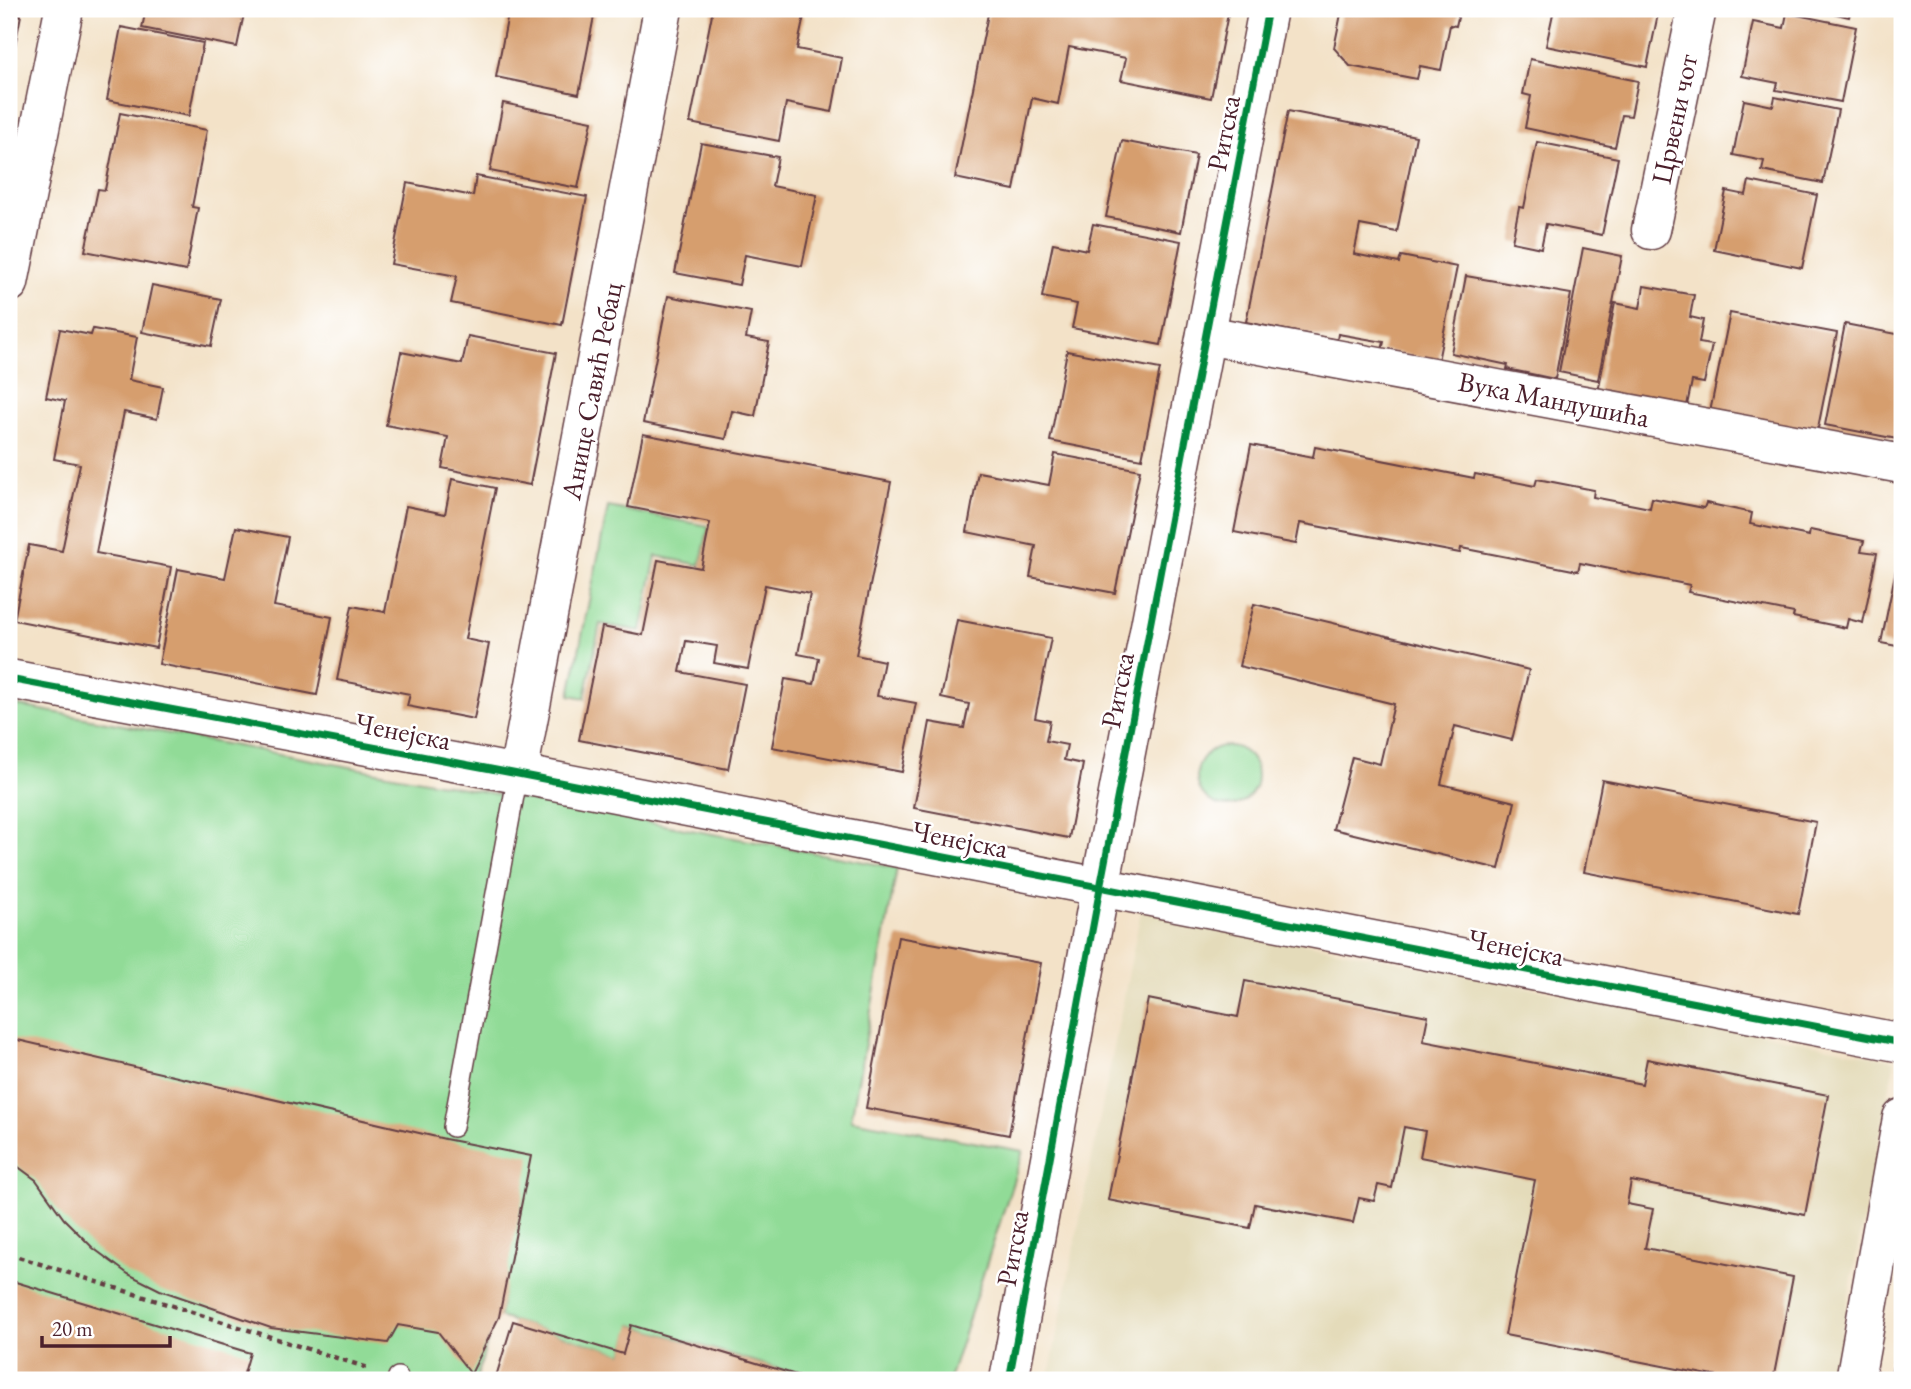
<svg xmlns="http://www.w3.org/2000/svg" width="1911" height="1389" font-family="'EB Garamond',serif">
  <rect width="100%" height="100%" fill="#fff"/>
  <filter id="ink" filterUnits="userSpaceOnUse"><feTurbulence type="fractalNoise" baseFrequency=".0143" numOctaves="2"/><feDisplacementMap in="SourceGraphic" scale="14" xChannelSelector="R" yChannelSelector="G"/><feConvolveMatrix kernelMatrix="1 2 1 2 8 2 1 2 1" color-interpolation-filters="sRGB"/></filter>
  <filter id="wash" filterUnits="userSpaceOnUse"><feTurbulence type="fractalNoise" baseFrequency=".00686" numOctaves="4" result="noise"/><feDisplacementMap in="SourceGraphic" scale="28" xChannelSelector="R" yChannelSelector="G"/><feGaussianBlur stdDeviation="1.57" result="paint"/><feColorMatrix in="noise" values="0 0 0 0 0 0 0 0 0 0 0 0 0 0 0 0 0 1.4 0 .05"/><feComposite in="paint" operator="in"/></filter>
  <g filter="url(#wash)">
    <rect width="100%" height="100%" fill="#f3e2c8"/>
    <!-- built -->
    <path fill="#e4dbba" d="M1141,911L1895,1060L1832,1380H1048Z"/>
    <!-- green -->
    <g fill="#91db97" stroke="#6e7d61" stroke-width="2">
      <path d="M608,507L709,526L700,565L656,556L641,631L600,624L585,698L570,695Z"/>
      <path d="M9,704L897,868L851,1120L1023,1151L949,1380H816L632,1325L623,1354L499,1317L504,1286L476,1380H9Z"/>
      <circle cx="1227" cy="776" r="30"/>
    </g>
    <g id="blocks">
      <!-- building -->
      <g fill="#d69e6e">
        <path d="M146,9H245L237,47L142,28Z"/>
        <path d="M509,9H582L595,11L579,94L496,77Z"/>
        <path d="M713,9H764L804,16L797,49L842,58L832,112L786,103L779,141L690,123Z"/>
        <path d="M819,9H847L845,15Z"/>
        <path d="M989,9H1229L1211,98L1121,80L1126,58L1069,47L1058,104L1032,98L1014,190L955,178Z"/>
        <path d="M1342,9H1460L1456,26L1450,25L1441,70L1420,66L1417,79L1350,66L1334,48Z"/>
        <path d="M1554,9H1659L1647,67L1546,46Z"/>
        <path d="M1816,9H1851L1849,17Z"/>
        <path d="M9,12L21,15L10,72L9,71Z"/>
        <path d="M1787,13L1856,27L1841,102L1776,90L1778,83L1742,76L1753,22L1784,28Z"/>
        <path d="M121,27L203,43L189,116L107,100Z"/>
        <path d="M1530,59L1638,81L1631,116L1622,115L1615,147L1525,128L1531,96L1523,94Z"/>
        <path d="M1775,97L1838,110L1823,183L1762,171L1764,161L1733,155L1744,100L1773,106Z"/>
        <path d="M503,103L592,121L578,188L490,171Z"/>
        <path d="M1288,111L1416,136L1397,232L1360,225L1354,254L1399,263L1401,256L1457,267L1438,361L1382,350L1384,342L1338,334L1337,340L1246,322Z"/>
        <path d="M120,113L207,130L192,207L198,208L186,271L85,251L98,189L105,190Z"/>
        <path d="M1122,141L1196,155L1181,232L1106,217Z"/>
        <path d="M1537,142L1618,158L1602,235L1546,224L1541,248L1512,242L1519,207L1524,208Z"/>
        <path d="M701,143L778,157L772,186L817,195L802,266L745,255L739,285L675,273Z"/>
        <path d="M476,176L587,197L562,325L451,303L457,276L391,264L407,183L473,196Z"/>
        <path d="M1749,181L1817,195L1802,268L1714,250L1726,191L1746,195Z"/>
        <path d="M1093,224L1181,241L1161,345L1072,328L1077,304L1042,297L1053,243L1087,250Z"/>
        <path d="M1583,248L1622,256L1598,380L1559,372Z"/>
        <path d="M1466,276L1571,294L1555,379L1507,369L1508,365L1451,353Z"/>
        <path d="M152,285L221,299L211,346L142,332Z"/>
        <path d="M1644,286L1694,295L1690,317L1703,320L1699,343L1712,345L1704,383L1692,381L1686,410L1598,392L1615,303L1640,308Z"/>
        <path d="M668,296L751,312L746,338L769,342L755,416L732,411L726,439L643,423Z"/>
        <path d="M1730,313L1837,333L1817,433L1710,412Z"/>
        <path d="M1845,324L1902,335V440L1825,425Z"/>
        <path d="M60,329L91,335L93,329L137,337L129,380L163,387L157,419L124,412L96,553L171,567L156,648L14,620L29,545L62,551L80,464L54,459L65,401L46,397Z"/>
        <path d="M468,336L556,353L530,485L442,468L448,437L386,425L401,352L462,364Z"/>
        <path d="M1067,351L1160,369L1142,459L1050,441Z"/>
        <path d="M643,434L891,482L856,655L884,661L877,696L916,703L902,772L772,747L785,679L814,684L819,658L798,654L810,594L765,585L748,669L714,663L717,646L686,641L680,672L745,684L728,769L579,740L602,627L643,635L658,560L701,568L710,523L628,507Z"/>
        <path d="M1251,445L1313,457L1315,447L1474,478L1475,474L1535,486L1537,479L1594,490L1593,497L1650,508L1652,498L1704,508L1706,503L1752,513L1750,524L1809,536L1810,530L1864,541L1861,551L1877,553L1863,623L1848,619L1846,628L1793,617L1794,613L1688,592L1690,585L1580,563L1578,571L1461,548L1460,553L1300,523L1296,544L1234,532Z"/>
        <path d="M1055,454L1140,470L1115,593L1030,577L1036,546L967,532L978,472L1049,485Z"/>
        <path d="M452,479L495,488L465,639L489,644L474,719L407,706L410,694L337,680L352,606L385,612L406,506L445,514Z"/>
        <path d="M236,527L288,537L274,606L332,617L317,695L159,664L178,569L225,578Z"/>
        <path d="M1901,545H1902V647L1881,643Z"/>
        <path d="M1254,604L1529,670L1512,740L1455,726L1441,784L1515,802L1499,869L1333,829L1352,757L1380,764L1394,704L1239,666Z"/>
        <path d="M957,620L1051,638L1035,718L1050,721L1046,741L1067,745L1064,760L1083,764L1069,838L914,808L930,722L964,728L969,704L941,698Z"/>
        <path d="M1602,780L1816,822L1798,914L1584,872Z"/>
        <path d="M898,937L1041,963L1009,1135L866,1108Z"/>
        <path d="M1245,981L1428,1016L1423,1041L1642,1084L1647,1059L1828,1095L1805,1215L1631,1181L1627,1204L1653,1209L1645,1248L1793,1277L1773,1380H1734L1505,1335L1535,1180L1420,1157L1425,1131L1404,1127L1392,1188L1378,1185L1374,1201L1359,1198L1353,1223L1255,1204L1250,1228L1108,1200L1148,999L1238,1017Z"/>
        <path d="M9,1038L445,1139L531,1156L499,1317L471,1374L438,1332L398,1325L388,1343L271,1328L160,1290L128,1274L93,1248L64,1219L36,1180L9,1160Z"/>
        <path d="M9,1280L250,1353L242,1380H9Z"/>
        <path d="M513,1321L623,1354L631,1325L813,1380H495Z"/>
        <path d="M1897,1346L1902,1347V1380H1890Z"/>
      </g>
    </g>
  </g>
  <g filter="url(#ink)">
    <use href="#blocks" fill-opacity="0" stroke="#633c43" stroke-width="2"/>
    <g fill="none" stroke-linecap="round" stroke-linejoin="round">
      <!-- lane casing -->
      <g stroke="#633c43" stroke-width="22">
        <g id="lane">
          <path d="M453,1127L518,774"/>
          <path d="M397,1380L398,1377"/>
        </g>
      </g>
      <!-- street casing -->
      <g stroke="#633c43" stroke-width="41">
        <g id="street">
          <path d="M1651,230L1697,9"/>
          <path d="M9,283L64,9"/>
          <path d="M1206,335L1902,464"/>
          <path d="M9,679L518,774L1902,1043"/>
          <path d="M518,774L663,9"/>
          <path d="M1009,1380L1100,888L1268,9"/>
          <path d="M1855,1380L1902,1118"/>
        </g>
      </g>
      <!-- path -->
      <path stroke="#633c43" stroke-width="4.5" stroke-dasharray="5 5" stroke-linecap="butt" d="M9,1254L368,1368"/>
      <!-- lane -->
      <use href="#lane" stroke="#fff" stroke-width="19"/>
      <!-- street -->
      <use href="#street" stroke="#fff" stroke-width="38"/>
      <!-- cycleway casing -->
      <g stroke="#fff" stroke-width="11">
        <g id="cycleway">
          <path d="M9,679L518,774L1902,1043"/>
          <path d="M1009,1380L1100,888L1268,9"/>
        </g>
      </g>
      <!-- cycleway -->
      <use href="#cycleway" stroke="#00873e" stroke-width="7"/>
    </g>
  </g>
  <g text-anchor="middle" stroke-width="5" stroke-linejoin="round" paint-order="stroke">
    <!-- street labels -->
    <g font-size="28" fill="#4a1f2b" stroke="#fff">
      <text transform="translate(1674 119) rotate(-78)" y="10">Црвени чот</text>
      <text transform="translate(1223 133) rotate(-79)" y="10">Ритска</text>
      <text transform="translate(591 391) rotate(-79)" y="10">Анице Савић Ребац</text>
      <text transform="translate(1554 399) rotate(11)" y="10">Вука Мандушића</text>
      <text transform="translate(1117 690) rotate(-79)" y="10">Ритска</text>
      <text transform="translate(403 731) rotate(11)" y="10">Ченејска</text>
      <text transform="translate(960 839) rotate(11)" y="10">Ченејска</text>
      <text transform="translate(1516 947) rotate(11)" y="10">Ченејска</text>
      <text transform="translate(1012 1248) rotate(-80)" y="10">Ритска</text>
    </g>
  </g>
  <!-- margin -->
  <rect width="1911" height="1389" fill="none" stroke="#fff" stroke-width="35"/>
  <!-- scale -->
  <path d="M42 1336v10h128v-10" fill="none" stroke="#4a1f2b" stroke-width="3.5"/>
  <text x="52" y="1336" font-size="21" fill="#4a1f2b" stroke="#ffffff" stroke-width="5" paint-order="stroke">20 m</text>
</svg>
